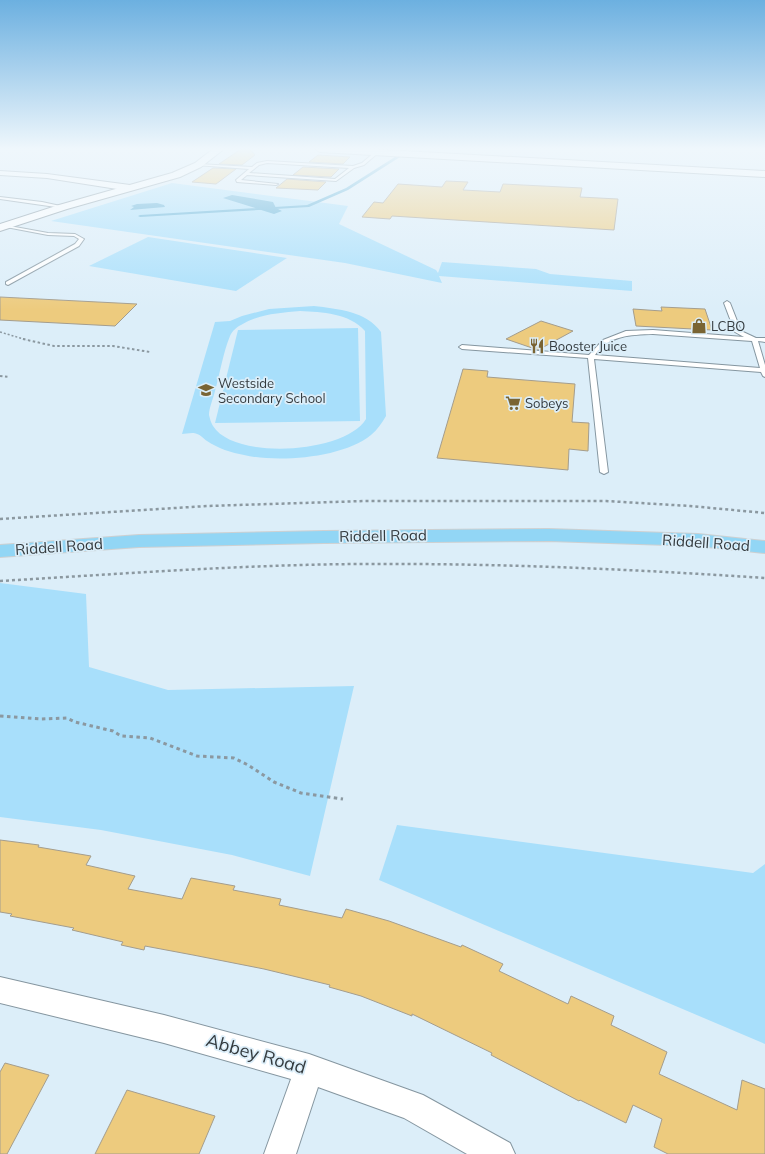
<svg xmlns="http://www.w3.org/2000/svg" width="765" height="1154" font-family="Mulish,sans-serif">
  <rect width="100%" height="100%" fill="#dceef9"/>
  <!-- green -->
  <g fill="#a8dffb" fill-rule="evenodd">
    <path d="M172,183L348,206L339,224L436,270L438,273L442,262L536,269L550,274L632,281V291L439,276L442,283L345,263L51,221Z"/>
    <path d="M148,237L287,258L236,291L89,266Z"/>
    <path d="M314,306C338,309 366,311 381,332L386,416C382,423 377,430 371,435C343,458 278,463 244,455C232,453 217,448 207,441C204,439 201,435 197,434C193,432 186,434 182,434L215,322L230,321L242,316L269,309ZM300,311C322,312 349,313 365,331L366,419C346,453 235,461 213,426C211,423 210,419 209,415C209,408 213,399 215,391C220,373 223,353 230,336C232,331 237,327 241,325C258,314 280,313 300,311Z"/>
    <path d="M358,328L360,421L215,423L238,330Z"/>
    <path d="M0,583L86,594L89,667L168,690L354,686L310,876L232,855L101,830L0,817Z"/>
    <path d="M397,825L753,873L765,864V1044L379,880Z"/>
  </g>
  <!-- water -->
  <g fill="#53abd4">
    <path d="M232,195L273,202L276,208L282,211L274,214L223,198Z"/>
    <path d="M157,203L164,205L165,207L130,210L134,207L131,206L137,204Z"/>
  </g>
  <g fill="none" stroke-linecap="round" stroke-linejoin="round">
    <!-- stream -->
    <path fill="#53abd4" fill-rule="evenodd" d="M406,149H408L400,157L348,190L309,207L140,217L138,216L140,215L307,205L346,188L398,155Z"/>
  </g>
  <!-- building -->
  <g fill="#edcb7e" stroke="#a49d8d">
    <path d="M241,149H250L255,155L242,165L219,164Z"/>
    <path d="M318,155L350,157L343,164L309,162Z"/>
    <path d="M303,167L339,169L331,177L293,175Z"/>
    <path d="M213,168L236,169L216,184L192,182Z"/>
    <path d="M287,179L326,182L318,190L276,188Z"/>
    <path d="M446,181L468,182L463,190L500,192L503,184L582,188L580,197L618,199L614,230L392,216L390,219L362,217L374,202L383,203L398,184L442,187Z"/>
    <path d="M0,297L137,304L115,326L0,320Z"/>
    <path d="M661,307L705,309L712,330L636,326L633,309L662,311Z"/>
    <path d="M541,321L573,331L538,350L506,339Z"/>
    <path d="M463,369L488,371L487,377L575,384L572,422L589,423L588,451L569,449L568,470L437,458Z"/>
    <path d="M0,840L39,845L38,847L91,856L86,865L135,876L128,889L182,899L191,878L235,886L233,890L281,899L279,905L342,918L346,909L389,921L461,947L462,945L503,964L499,971L568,1004L571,996L614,1016L611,1025L667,1052L659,1074L737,1110L742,1080L765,1089V1154H668L654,1147L662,1119L633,1105L626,1123L580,1100L579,1101L491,1055L492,1053L412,1014V1016L361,996L329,987L330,985L264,969L193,955L145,946L144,950L121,945L123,942L72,930L74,928L10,916L12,914L0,912Z"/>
    <path d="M5,1063L49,1075L7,1154H0V1072Z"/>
    <path d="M127,1090L215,1116L199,1154H95Z"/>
  </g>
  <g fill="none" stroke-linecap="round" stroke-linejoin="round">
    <!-- service casing -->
    <g stroke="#8596a0" stroke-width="2">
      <g id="service">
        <path d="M376,151L379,152L364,165L354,168L336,181L247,175L241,180L278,184L276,185L237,182L236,180L249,169L196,165L198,164L252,167L257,163L267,161L353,166L362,163ZM267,163L349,168L335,179L249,173L259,165Z"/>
        <path d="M0,197L42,202L65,207L63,208L0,199Z"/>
        <path d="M4,225L48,233L75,234L84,239L79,246L8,285L6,284V282L75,244L79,239L74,236L48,235L6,227L4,226Z"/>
        <path d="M727,301L730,303L741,331L756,338H765V342L758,341L765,365V377L763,376L761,372L594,359L608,472L604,474L600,472L588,358L462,349L459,347L462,345L589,355L603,340L626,331L653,330L744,337L735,332L724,303ZM653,334L752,341L760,368L595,355C609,335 630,335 653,334Z"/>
      </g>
    </g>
    <!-- minor casing -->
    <g stroke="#8596a0" stroke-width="2">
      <g id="minor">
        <path d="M0,171L47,174L130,185L134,188L130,191L47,178L0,175Z"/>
        <path d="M0,977L164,1015L309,1054L423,1095L510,1143L515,1154H467L404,1118L318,1087L296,1154H264L291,1079L164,1043L0,1003Z"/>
      </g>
    </g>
    <!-- tertiary casing -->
    <g stroke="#8596a0" stroke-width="2">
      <g id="tertiary">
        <path d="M213,149H224L201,167L180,177L67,209L0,231V224L59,205L172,173L195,163Z"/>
        <path d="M315,149H367L765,171V177L320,152Z"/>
      </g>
    </g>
    <!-- primary casing -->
    <g stroke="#ced0d1" stroke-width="2">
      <path id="primary" d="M549,529L698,534L765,541V553L698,546L549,541L324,543L139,547L0,557V545L139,535L324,531Z"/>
    </g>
    <!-- path-far3 -->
    <path stroke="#8b98a0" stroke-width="1.5" stroke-dasharray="2 2" stroke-linecap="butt" d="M0,332L27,340"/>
    <!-- path-far2 -->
    <g stroke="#8b98a0" stroke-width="2" stroke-dasharray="2.5 2.5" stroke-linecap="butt">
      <path d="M23,339L54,346H113L150,352"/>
      <path d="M0,376L9,377"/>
    </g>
    <!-- path-far1 -->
    <g stroke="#8b98a0" stroke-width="2.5" stroke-dasharray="3 3" stroke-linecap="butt">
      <path d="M0,519L207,506L365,501H606L690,506L765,513"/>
      <path d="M0,581C119,574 238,565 357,564C493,563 629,569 765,578"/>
    </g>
    <!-- path -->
    <path stroke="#8b98a0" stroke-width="3" stroke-dasharray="3.5 3.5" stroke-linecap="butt" d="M0,716L41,719L67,718L75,722L113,731L121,736L150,738L197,756L234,758L248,765L274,782L301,793L343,799"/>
    <!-- service -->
    <use href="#service" fill="#fff" fill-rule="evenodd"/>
    <!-- minor -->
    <use href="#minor" fill="#fff" fill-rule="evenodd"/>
    <!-- tertiary -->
    <use href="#tertiary" fill="#fff" fill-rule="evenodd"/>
    <!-- primary -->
    <use href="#primary" fill="#92d6f5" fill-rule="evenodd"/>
  </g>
  <!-- sky -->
  <linearGradient id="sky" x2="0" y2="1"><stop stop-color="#6cb0e0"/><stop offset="0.48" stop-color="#eff7fc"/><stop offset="1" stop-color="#eff7fc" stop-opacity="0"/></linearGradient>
  <rect width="765" height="310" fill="url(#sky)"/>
  <!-- icons -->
  <defs>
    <g id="shop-bare" transform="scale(1.2)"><path d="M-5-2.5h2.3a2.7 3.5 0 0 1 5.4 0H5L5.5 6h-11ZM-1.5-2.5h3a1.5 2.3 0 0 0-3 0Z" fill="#796433" stroke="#dceef9" stroke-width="2.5" paint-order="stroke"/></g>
    <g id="restaurant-bare" transform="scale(1.2)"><path d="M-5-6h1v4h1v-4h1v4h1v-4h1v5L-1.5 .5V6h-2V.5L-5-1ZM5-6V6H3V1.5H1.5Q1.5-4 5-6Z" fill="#796433" stroke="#dceef9" stroke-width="2.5" paint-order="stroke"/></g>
    <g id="school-bare" transform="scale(1.2)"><path d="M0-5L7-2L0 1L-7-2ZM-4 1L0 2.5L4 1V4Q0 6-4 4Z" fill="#796433" stroke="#dceef9" stroke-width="2.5" paint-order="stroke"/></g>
    <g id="supermarket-bare" transform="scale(1.2)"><path d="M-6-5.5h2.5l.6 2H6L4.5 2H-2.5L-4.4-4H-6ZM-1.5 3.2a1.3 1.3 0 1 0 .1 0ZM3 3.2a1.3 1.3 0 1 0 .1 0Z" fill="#796433" stroke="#dceef9" stroke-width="2.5" paint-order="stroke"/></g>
  </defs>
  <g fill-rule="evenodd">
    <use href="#shop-bare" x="699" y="326"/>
    <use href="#restaurant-bare" x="537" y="346"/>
    <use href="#school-bare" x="206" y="390"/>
    <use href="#supermarket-bare" x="513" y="403"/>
  </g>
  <g text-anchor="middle" stroke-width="3.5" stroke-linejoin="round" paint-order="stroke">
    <!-- far-poi labels -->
    <g font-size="13" fill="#343b3f" stroke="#dceef9" text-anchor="start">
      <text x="711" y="331">LCBO</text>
      <text x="549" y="351">Booster Juice</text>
      <text x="218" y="388">Westside<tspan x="218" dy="15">Secondary School</tspan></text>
      <text x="525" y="408">Sobeys</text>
    </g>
    <!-- street labels -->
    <g font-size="15" fill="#343b3f" stroke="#dceef9">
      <text transform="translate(383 536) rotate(-1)" y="5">Riddell Road</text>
      <text transform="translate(706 543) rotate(4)" y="5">Riddell Road</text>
      <text transform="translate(59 547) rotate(-4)" y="5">Riddell Road</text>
    </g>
    <!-- near-street labels -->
    <g font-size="18" fill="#343b3f" stroke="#dceef9">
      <text transform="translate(256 1054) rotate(16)" y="6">Abbey Road</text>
    </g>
  </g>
</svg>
